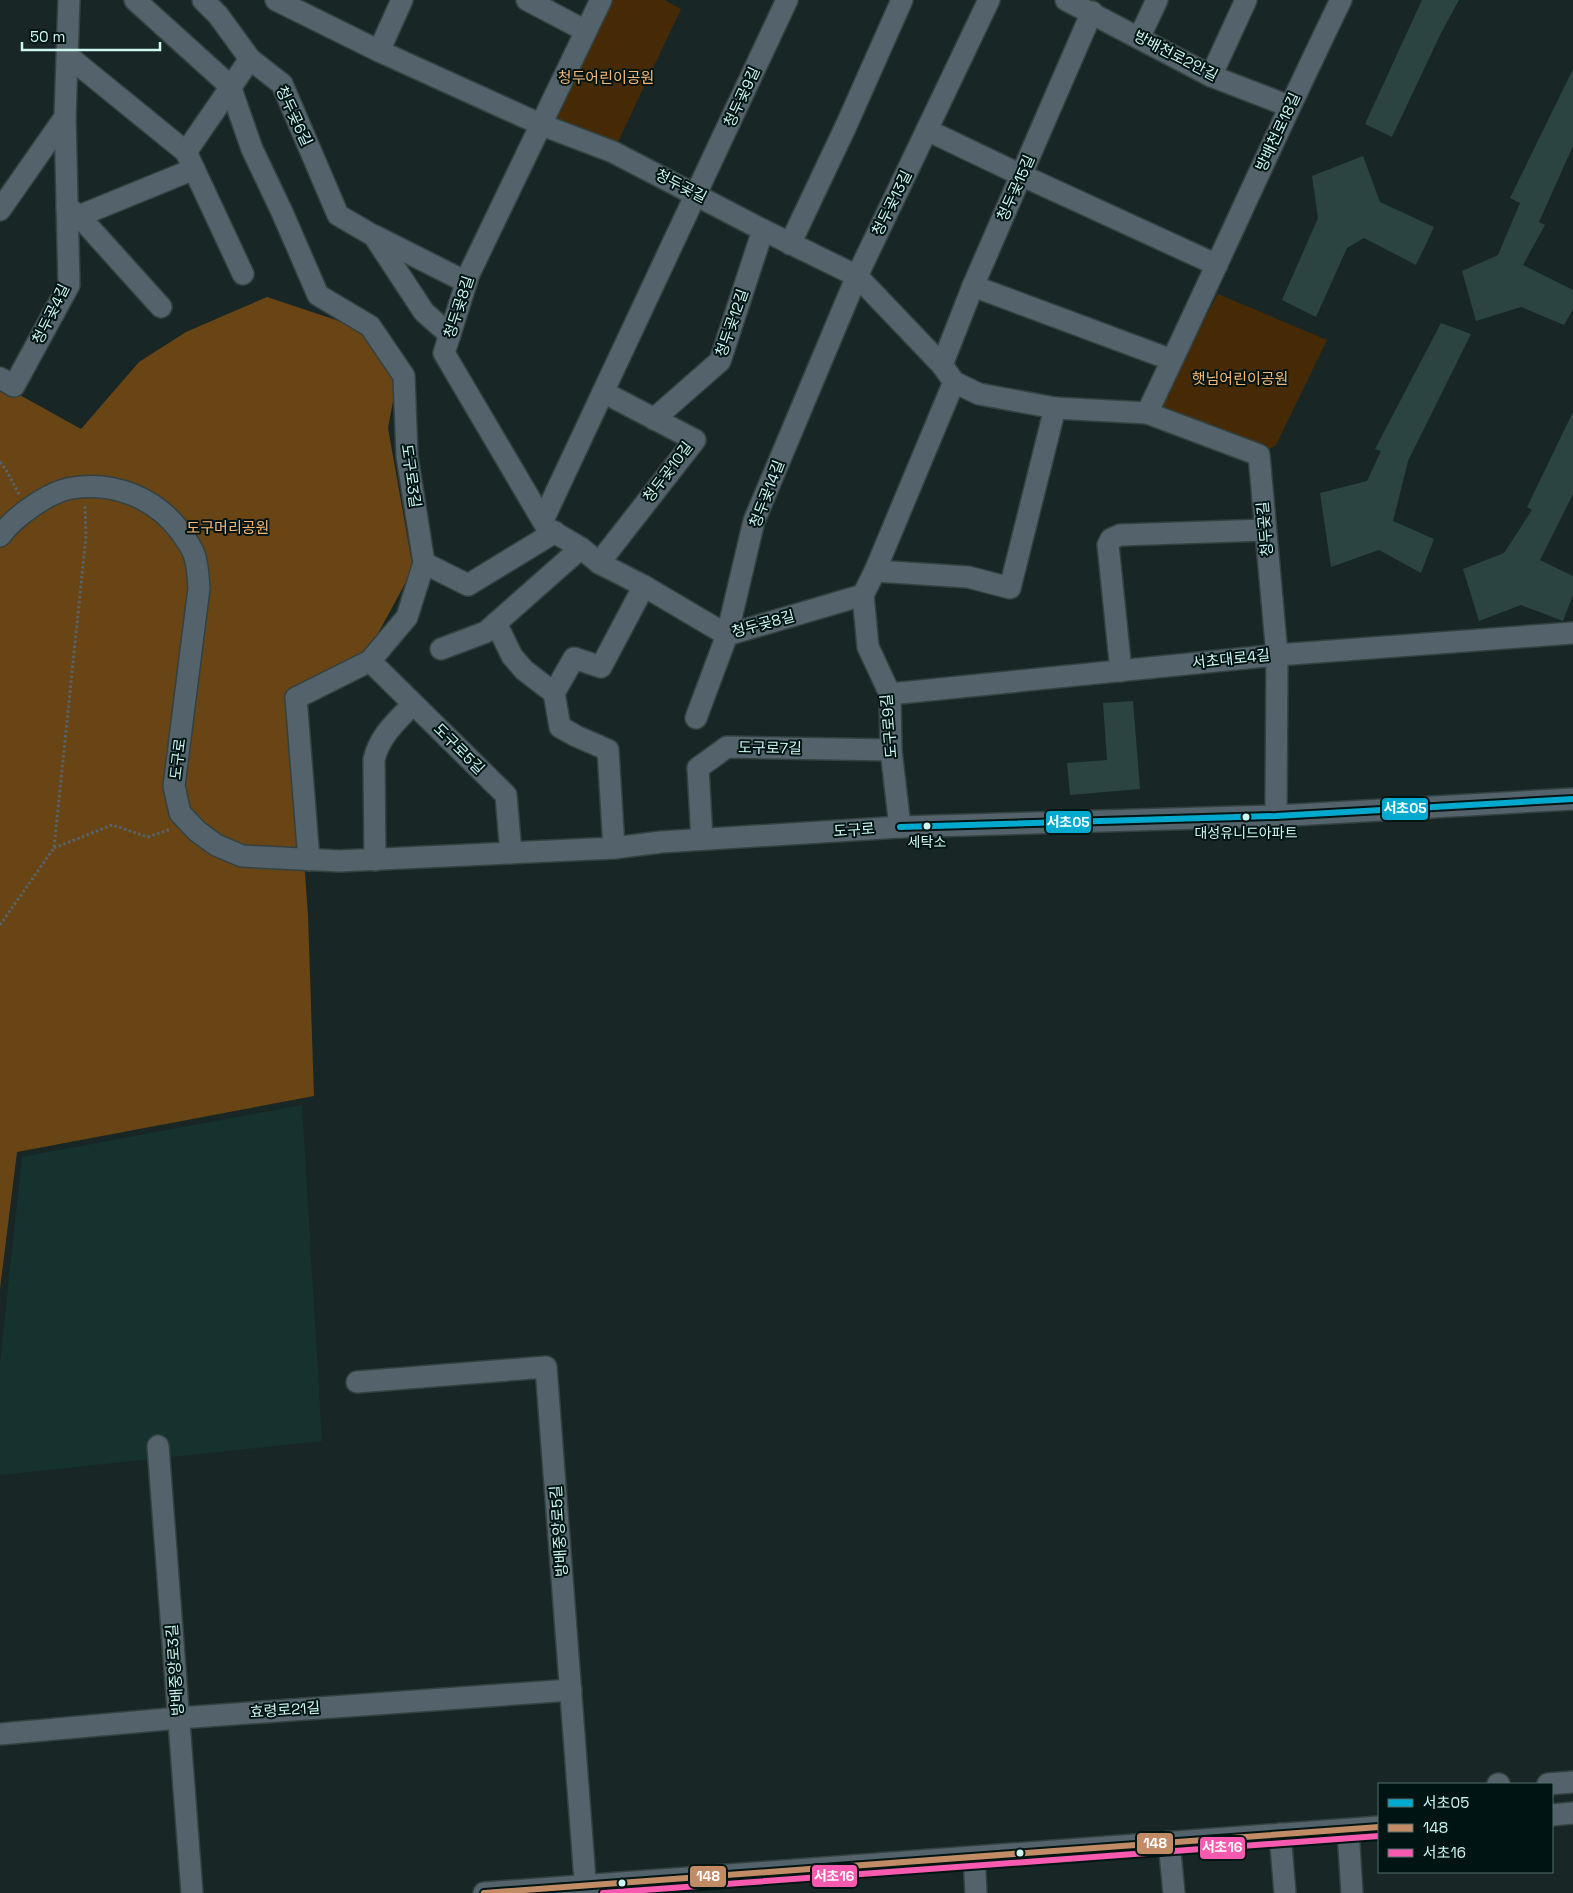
<svg xmlns="http://www.w3.org/2000/svg" width="1573" height="1893" font-family="'Space Grotesk','Noto Sans KR',sans-serif">
  <rect width="100%" height="100%" fill="#182725"/>
  <!-- built -->
  <path fill="#15322f" d="M302,1105L322,1441L0,1475V1362L22,1157Z"/>
  <!-- green -->
  <g fill="#462a05">
    <path d="M601,0H664L681,9L613,152L542,125Z"/>
    <path d="M1218,294L1327,340L1276,445L1259,455L1153,411Z"/>
  </g>
  <!-- forest -->
  <path fill="#694414" d="M267,297L336,320L369,334L398,374L388,428L413,569L369,650L292,693L308,915L314,1096L17,1152L0,1289V384L81,429L139,362L186,332Z"/>
  <!-- building -->
  <g fill="#2b4341">
    <path d="M1422,0H1459L1441,33L1392,137L1365,124Z"/>
    <path d="M1573,69V146L1539,222L1545,225L1523,265L1573,290V309L1564,325L1521,307L1476,321L1462,271L1498,255L1520,203L1510,198Z"/>
    <path d="M1363,156L1380,202L1434,227L1416,265L1364,238L1347,248L1316,317L1282,300L1318,218L1312,176Z"/>
    <path d="M1441,323L1471,334L1408,461L1393,521L1434,539L1421,573L1379,550L1331,567L1320,493L1367,481L1381,451L1375,449Z"/>
    <path d="M1573,412V494L1540,560L1573,576V595L1563,621L1521,605L1479,621L1463,569L1504,553L1532,510L1527,507Z"/>
    <path d="M1133,701L1140,789L1070,795L1067,763L1107,760L1103,703Z"/>
  </g>
  <g fill="none" stroke-linecap="round" stroke-linejoin="round">
    <!-- minor casing -->
    <g stroke="#334241" stroke-width="24">
      <g id="minor">
        <path d="M135,0L230,86L252,149L282,212L318,295L370,326L404,376L407,456L424,563L407,617L370,661L296,698L309,860"/>
        <path d="M203,0L218,15L250,59L282,84L338,215L374,236L424,312L450,335"/>
        <path d="M276,0L379,51L542,125L613,152L763,230L857,276L942,365L954,382L979,394L1055,408L1147,413L1259,455L1277,655L1276,816"/>
        <path d="M527,0L586,31"/>
        <path d="M601,0L469,274L444,353L547,528L581,548L599,563L644,586L727,635L863,595"/>
        <path d="M1066,0L1211,76L1289,106"/>
        <path d="M1139,38L1157,0"/>
        <path d="M379,51L402,0"/>
        <path d="M68,56L186,152L243,274"/>
        <path d="M1211,76L1246,0"/>
        <path d="M927,130L1021,175L1217,265"/>
        <path d="M186,152L250,59"/>
        <path d="M67,207L79,216L161,307"/>
        <path d="M0,210L65,117"/>
        <path d="M79,216L194,169"/>
        <path d="M375,236L466,282"/>
        <path d="M790,244L846,126L902,0"/>
        <path d="M973,286L1172,360"/>
        <path d="M942,365L973,286L1092,12"/>
        <path d="M0,378L14,386L69,285L65,117L69,0"/>
        <path d="M1147,413C1213,276 1274,137 1341,0"/>
        <path d="M654,419L720,361L763,230"/>
        <path d="M543,520L787,0"/>
        <path d="M0,536C14,517 48,492 72,488C114,481 155,498 180,531C185,538 191,546 194,554C198,565 198,577 199,588L174,786L180,813L197,831L216,845L242,856L339,861L614,848L661,842L900,827L1276,816L1573,799"/>
        <path d="M424,563L468,585L555,532"/>
        <path d="M599,563L695,440L603,392"/>
        <path d="M875,571L968,577L1010,588L1055,408"/>
        <path d="M496,623L512,656L524,670L554,693"/>
        <path d="M441,649L486,632L581,548"/>
        <path d="M370,661L506,795L511,853"/>
        <path d="M1121,671L1108,545L1111,539L1120,535L1265,530"/>
        <path d="M890,694L1277,655L1573,633"/>
        <path d="M696,718L727,635L754,521L857,276L989,0"/>
        <path d="M900,827L891,750L890,694L868,647L863,595L875,571L954,382"/>
        <path d="M702,839L698,768L727,747L891,750"/>
        <path d="M614,848L608,750L576,736L560,727L554,693L574,658L601,667L644,586"/>
        <path d="M375,860L374,760C379,736 397,721 413,704"/>
        <path d="M357,1382L546,1367L586,1893"/>
        <path d="M158,1446L192,1893"/>
        <path d="M0,1734L179,1718L571,1690"/>
        <path d="M1498,1784H1499"/>
        <path d="M1548,1784L1573,1782"/>
        <path d="M1552,1815L1573,1813"/>
        <path d="M1348,1830L1352,1893"/>
        <path d="M1280,1834L1285,1893"/>
        <path d="M1169,1842L1174,1893"/>
        <path d="M974,1857L976,1893"/>
        <path d="M484,1893L1379,1827"/>
      </g>
    </g>
    <!-- path -->
    <g stroke="#566469" stroke-width="3" stroke-dasharray="2.5 2.5" stroke-linecap="butt">
      <path d="M0,462L6,470L19,494"/>
      <path d="M54,848L112,825L148,837L171,829"/>
      <path d="M0,925L54,848L86,536L85,506"/>
    </g>
    <!-- minor -->
    <use href="#minor" stroke="#53626b" stroke-width="21"/>
    <!-- bus-1 casing -->
    <g stroke="#001513" stroke-width="10">
      <path id="bus-1" d="M900,827L1276,816L1573,799"/>
    </g>
    <!-- bus-2 casing -->
    <g stroke="#001513" stroke-width="10">
      <path id="bus-2" d="M484,1893L1379,1827"/>
    </g>
    <!-- bus-3 casing -->
    <g stroke="#001513" stroke-width="10">
      <path id="bus-3" d="M603,1893L1379,1836"/>
    </g>
    <!-- bus-1 -->
    <use href="#bus-1" stroke="#00a9ce" stroke-width="6"/>
    <!-- bus-2 -->
    <use href="#bus-2" stroke="#c18c65" stroke-width="6"/>
    <!-- bus-3 -->
    <use href="#bus-3" stroke="#f75aaf" stroke-width="6"/>
  </g>
  <!-- markers -->
  <g fill="#cef7f1" stroke="#001513" stroke-width="2">
    <circle cx="1246" cy="817" r="4.5"/>
    <circle cx="927" cy="826" r="4.5"/>
    <circle cx="1020" cy="1853" r="4.5"/>
    <circle cx="622" cy="1883" r="4.5"/>
  </g>
  <g text-anchor="middle" stroke-width="4" stroke-linejoin="round" paint-order="stroke">
    <!-- bus labels -->
    <g font-size="14" fill="#cef7f1" stroke="#001513">
      <text x="1246" y="838">대성유니드아파트</text>
      <text x="927" y="847">세탁소</text>
    </g>
    <!-- street labels -->
    <g font-size="15" fill="#cef7f1" stroke="#001513">
      <text transform="translate(1176 56) rotate(27)" y="5">방배천로2안길</text>
      <text transform="translate(742 97) rotate(-65)" y="5">청두곶9길</text>
      <text transform="translate(294 116) rotate(65)" y="5">청두곶6길</text>
      <text transform="translate(1278 132) rotate(-65)" y="5">방배천로18길</text>
      <text transform="translate(681 186) rotate(27)" y="5">청두곶길</text>
      <text transform="translate(1016 188) rotate(-66)" y="5">청두곶15길</text>
      <text transform="translate(892 203) rotate(-64)" y="5">청두곶13길</text>
      <text transform="translate(459 307) rotate(-72)" y="5">청두곶8길</text>
      <text transform="translate(51 314) rotate(-64)" y="5">청두곶4길</text>
      <text transform="translate(732 323) rotate(-71)" y="5">청두곶12길</text>
      <text transform="translate(668 472) rotate(-53)" y="5">청두곶10길</text>
      <text transform="translate(411 476) rotate(82)" y="5">도구로3길</text>
      <text transform="translate(767 494) rotate(-69)" y="5">청두곶14길</text>
      <text transform="translate(1265 529) rotate(-95)" y="5">청두곶길</text>
      <text transform="translate(763 624) rotate(-15)" y="5">청두곶8길</text>
      <text transform="translate(1231 659) rotate(-6)" y="5">서초대로4길</text>
      <text transform="translate(889 726) rotate(-95)" y="5">도구로9길</text>
      <text transform="translate(770 748) rotate(1)" y="5">도구로7길</text>
      <text transform="translate(459 749) rotate(45)" y="5">도구로5길</text>
      <text transform="translate(178 759) rotate(-83)" y="5">도구로</text>
      <text transform="translate(854 830) rotate(-4)" y="5">도구로</text>
      <text transform="translate(559 1531) rotate(-94)" y="5">방배중앙로5길</text>
      <text transform="translate(175 1670) rotate(-94)" y="5">방배중앙로3길</text>
      <text transform="translate(285 1710) rotate(-4)" y="5">효령로21길</text>
    </g>
    <!-- park labels -->
    <g font-size="15" fill="#fab872" stroke="#001513">
      <text x="606" y="83">청두어린이공원</text>
      <text x="1240" y="384">햇님어린이공원</text>
      <text x="228" y="533">도구머리공원</text>
    </g>
  </g>
  <g stroke="#001513" stroke-width="2">
    <rect x="1381" y="797" width="48" height="24" rx="5" fill="#00a9ce"/>
    <rect x="1045" y="810" width="47" height="24" rx="5" fill="#00a9ce"/>
    <rect x="1136" y="1832" width="38" height="23" rx="5" fill="#c18c65"/>
    <rect x="1199" y="1836" width="47" height="24" rx="5" fill="#f75aaf"/>
    <rect x="811" y="1864" width="47" height="24" rx="5" fill="#f75aaf"/>
    <rect x="689" y="1865" width="38" height="23" rx="5" fill="#c18c65"/>
  </g>
  <g font-size="14" text-anchor="middle" font-weight="bold" fill="#fff">
    <text x="1405" y="813">서초05</text>
    <text x="1068" y="827">서초05</text>
    <text x="1155" y="1848">148</text>
    <text x="1222" y="1852">서초16</text>
    <text x="834" y="1881">서초16</text>
    <text x="708" y="1881">148</text>
  </g>
  <!-- legend -->
  <rect x="1378" y="1783" width="175" height="90" fill="#001513" stroke="#526f6c"/>
  <rect x="1388" y="1799" width="25" height="8" fill="#00a9ce" stroke="#526f6c"/>
  <text x="1423" y="1808" font-size="15" fill="#cef7f1">서초05</text>
  <rect x="1388" y="1824" width="25" height="8" fill="#c18c65" stroke="#526f6c"/>
  <text x="1423" y="1833" font-size="15" fill="#cef7f1">148</text>
  <rect x="1388" y="1849" width="25" height="8" fill="#f75aaf" stroke="#526f6c"/>
  <text x="1423" y="1858" font-size="15" fill="#cef7f1">서초16</text>
  <!-- scale -->
  <path d="M22 42v8h138v-8" fill="none" stroke="#cef7f1" stroke-width="2.5"/>
  <text x="30" y="42" font-size="15" fill="#cef7f1" stroke="#001513" stroke-width="4" paint-order="stroke">50 m</text>
</svg>
